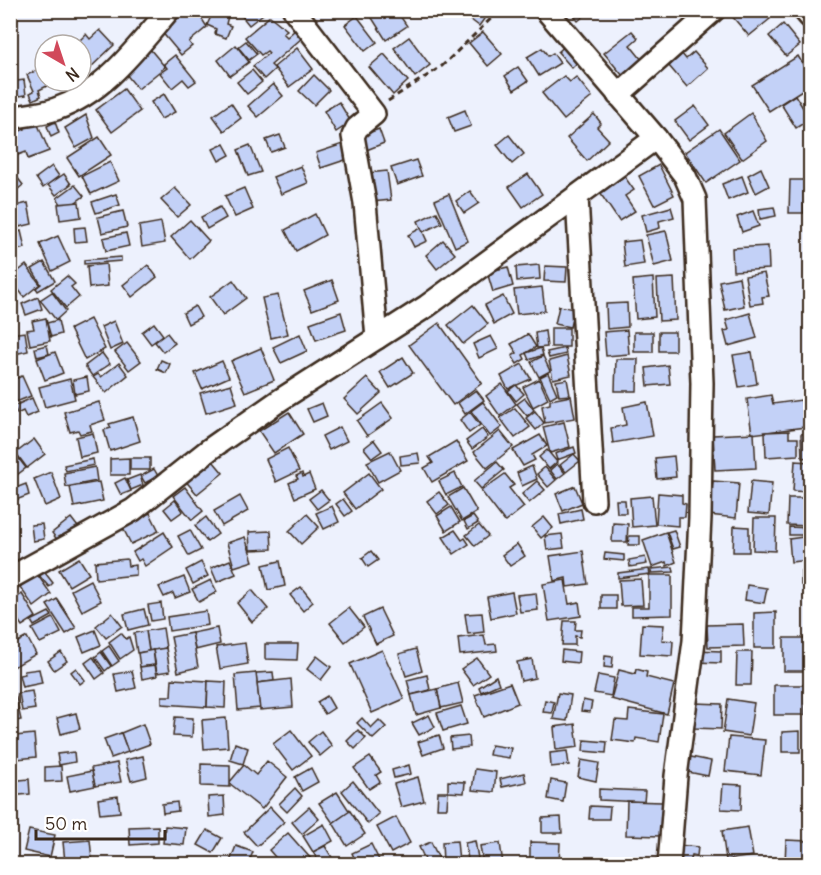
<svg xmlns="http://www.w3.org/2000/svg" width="821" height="875" font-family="Delius,sans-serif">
  <rect width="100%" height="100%" fill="#edf1fd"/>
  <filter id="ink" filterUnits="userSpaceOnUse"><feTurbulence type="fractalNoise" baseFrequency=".0167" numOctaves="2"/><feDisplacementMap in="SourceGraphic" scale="12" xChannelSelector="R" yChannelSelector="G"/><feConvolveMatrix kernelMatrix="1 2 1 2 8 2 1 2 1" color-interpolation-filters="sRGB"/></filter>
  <g filter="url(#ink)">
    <!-- building -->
    <g fill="#c3d1f7" stroke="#3b2a1e" stroke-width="1.5">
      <path d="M186,10L194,14L197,11L207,27L189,42L192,46L181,55L161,31Z"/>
      <path d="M214,10L228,16L226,24L231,26L226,38L215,34L216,29L207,25Z"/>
      <path d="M237,10H267V11L249,25Z"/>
      <path d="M367,10H396L407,26L386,40Z"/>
      <path d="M458,10H487L489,12L479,26Z"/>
      <path d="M569,10H591L578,21Z"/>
      <path d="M736,10H763L770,19L749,36L731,15Z"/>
      <path d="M270,16L287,30L283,33L287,37L295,30L302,38L271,65L275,69L264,79L253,66L269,53L267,51L261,55L245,37Z"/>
      <path d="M357,16L377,42L365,51L345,25Z"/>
      <path d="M783,24L800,45L786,56L769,36Z"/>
      <path d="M100,30L114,45L88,70L86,68L81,72V45H75L86,34L90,39Z"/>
      <path d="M632,31L638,38L630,45L643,61L623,76L604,53Z"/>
      <path d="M483,32L502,54L488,66L469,43Z"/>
      <path d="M409,37L430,65L415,77L394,48Z"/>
      <path d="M246,41L257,54L249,60L238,47Z"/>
      <path d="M568,43L582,58L572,68L558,52Z"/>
      <path d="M236,45L249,62L230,76L218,60Z"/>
      <path d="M297,48L313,69L289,87L274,67Z"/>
      <path d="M542,48L548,56L553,53L560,63L539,76L527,57Z"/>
      <path d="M150,49L165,67L138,89L121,68Z"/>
      <path d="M694,52L708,68L687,87L669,66L682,54L686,59Z"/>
      <path d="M384,54L408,81L393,95L369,67Z"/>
      <path d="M175,55L196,81L189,86L183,79L172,88L160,73L167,68L164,64Z"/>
      <path d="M798,56L810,76V85L769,111L752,85Z"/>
      <path d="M45,66V81L55,82L39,90L41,96L33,100L30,93L34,91L27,75Z"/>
      <path d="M518,67L528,81L514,90L505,76Z"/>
      <path d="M252,70L262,82L247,94L237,82Z"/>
      <path d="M314,75L329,90L314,105L299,91Z"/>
      <path d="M564,76L570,82L576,77L592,97L564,120L542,93Z"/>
      <path d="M24,80L26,95L10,97V82Z"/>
      <path d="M273,84L283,96L258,117L248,106Z"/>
      <path d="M124,89L140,111L112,132L96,110Z"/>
      <path d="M164,94L175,112L161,119L151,102Z"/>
      <path d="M795,95L810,119L796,128L781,104Z"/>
      <path d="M339,102L351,122L336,132L324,111Z"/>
      <path d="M231,103L241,118L224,131L213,116Z"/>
      <path d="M695,106L709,125L689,140L675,121Z"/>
      <path d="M465,110L471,126L454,132L448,117Z"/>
      <path d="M751,113L767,141L742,159L724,133Z"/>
      <path d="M594,114L601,123L597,127L609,140L587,161L567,138Z"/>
      <path d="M86,115L94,138L76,148L65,128Z"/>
      <path d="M36,120L49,151L28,159L26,152L10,158V135L25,129L24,125Z"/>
      <path d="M55,122L59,133L51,137L47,126Z"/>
      <path d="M379,129L384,143L364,151L358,137Z"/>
      <path d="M719,129L740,160L706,183L685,152Z"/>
      <path d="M280,135L285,147L271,152L266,140Z"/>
      <path d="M509,135L524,154L512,164L497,145Z"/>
      <path d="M99,137L111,155L79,176L67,158Z"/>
      <path d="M346,143L351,158L321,168L316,153Z"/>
      <path d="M224,144L230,155L219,161L213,149Z"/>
      <path d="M250,145L261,172L248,176L238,150Z"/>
      <path d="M416,160L422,176L397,185L391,168Z"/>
      <path d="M110,162L119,181L91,194L82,176Z"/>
      <path d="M659,165L674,195L654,205L639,176Z"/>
      <path d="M52,166L59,176L43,188L36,178Z"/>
      <path d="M301,166L308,183L281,194L273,177Z"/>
      <path d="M10,168L23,185L12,194L10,192Z"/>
      <path d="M761,168L769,186L756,193L748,175Z"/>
      <path d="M387,171L391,200L372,202L368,173Z"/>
      <path d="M64,174L71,184L56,195L48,185Z"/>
      <path d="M528,174L542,194L523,207L509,187Z"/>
      <path d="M624,176L634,190L625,196L635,211L619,221L600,193Z"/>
      <path d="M742,176L748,192L728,200L722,184Z"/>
      <path d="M790,180H804V213H789Z"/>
      <path d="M75,185L84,196L65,210L57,198Z"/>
      <path d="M175,188L191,205L177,217L161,200Z"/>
      <path d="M244,188L253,209L235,217L225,196Z"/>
      <path d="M470,191L479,203L464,213L456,201Z"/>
      <path d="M116,194L120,205L96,213L92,202Z"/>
      <path d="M449,194L468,241L455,247L435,200Z"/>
      <path d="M79,202L81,217L60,220L58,204Z"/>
      <path d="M28,203L32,224L19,227L15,206Z"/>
      <path d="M220,207L226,218L207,229L201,217Z"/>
      <path d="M671,207L674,217L659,221L660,228L646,232L642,215Z"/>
      <path d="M774,207L776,216L760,219L759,209Z"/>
      <path d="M123,211L127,227L102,233L98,217Z"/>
      <path d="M753,211L759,226L742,232L737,217Z"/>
      <path d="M437,212L442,223L423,232L418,221Z"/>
      <path d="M315,214L325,235L296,251L285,230Z"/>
      <path d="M190,220L209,241L190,259L171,237Z"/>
      <path d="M161,222L165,243L142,247L139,226Z"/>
      <path d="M85,227L87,241L75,242L74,228Z"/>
      <path d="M421,228L427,241L414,247L408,235Z"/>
      <path d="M21,231L25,248L10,252V234Z"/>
      <path d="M666,231L673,261L654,266L646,235Z"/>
      <path d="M126,233L129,246L106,251L103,238Z"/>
      <path d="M58,236L70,262L52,271L40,244Z"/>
      <path d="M443,240L455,254L437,269L426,255Z"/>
      <path d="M640,240L644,264L625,267L622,242Z"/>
      <path d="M768,246L769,269L733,271L732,248Z"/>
      <path d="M121,257V261L84,264V260Z"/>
      <path d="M44,262L55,281L38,291L36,288L41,284L32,269Z"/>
      <path d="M106,264L108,286L89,288L87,266Z"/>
      <path d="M26,265L40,284L24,297L10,278Z"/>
      <path d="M148,265L157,277L132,297L123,285Z"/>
      <path d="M539,265L540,279L517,281L516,267Z"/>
      <path d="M545,266L567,267L566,282L544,281Z"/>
      <path d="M508,267L513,286L493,292L487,272Z"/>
      <path d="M764,273L769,296L762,297L763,303L750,305L745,276Z"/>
      <path d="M67,276L75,284L71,287L79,297L66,308L51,289Z"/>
      <path d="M739,277L744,306L725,310L719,281Z"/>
      <path d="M653,278L655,317L636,319L633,280Z"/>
      <path d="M674,278L676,320L659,321L657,279Z"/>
      <path d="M233,280L246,298L223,315L210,297Z"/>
      <path d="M332,280L339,300L312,310L304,291Z"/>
      <path d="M542,287L545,311L517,314L514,290Z"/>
      <path d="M52,292L66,311L56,320L40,300Z"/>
      <path d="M278,295L288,334L271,338L262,298Z"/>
      <path d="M503,296L512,314L494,324L485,305Z"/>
      <path d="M38,297L42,309L26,315L22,304Z"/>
      <path d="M627,303L628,327L607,329L606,304Z"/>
      <path d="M473,305L488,324L463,344L448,325Z"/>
      <path d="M195,306L201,317L188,324L183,313Z"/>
      <path d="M559,306L574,309L570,327L555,324Z"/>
      <path d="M341,312L346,330L316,340L310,323Z"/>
      <path d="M750,313L757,338L728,346L724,331L729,330L726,320Z"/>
      <path d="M46,318L50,341L30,345L27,330L34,329L32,321Z"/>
      <path d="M90,319L105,349L85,360L70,329Z"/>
      <path d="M58,320L61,334L51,337L47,323Z"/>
      <path d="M114,321L123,344L110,350L101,327Z"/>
      <path d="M154,323L163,335L151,344L142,332Z"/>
      <path d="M439,323L482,383L453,405L409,345Z"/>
      <rect x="551" y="328" width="18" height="19"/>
      <path d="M627,330L629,354L606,356L604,332Z"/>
      <path d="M545,331L547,347L537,348L535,333Z"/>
      <path d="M25,332L28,351L10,355V334Z"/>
      <rect x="634" y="332" width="19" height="20"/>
      <rect x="659" y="332" width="16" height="19"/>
      <path d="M167,333L175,343L163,352L155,342Z"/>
      <path d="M300,334L307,351L281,363L273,347Z"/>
      <path d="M528,334L536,347L523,355L525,359L517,364L512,356L517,353L511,344Z"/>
      <path d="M491,336L498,349L479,358L473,344Z"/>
      <path d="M127,343L141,361L129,370L115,352Z"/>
      <path d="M47,345L49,354L37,357L35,348Z"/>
      <path d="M261,348L274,380L245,392L231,361Z"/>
      <path d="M541,348L543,355L529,360L526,353Z"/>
      <path d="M565,348L566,354L549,358L547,352Z"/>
      <path d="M55,352L63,373L45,380L37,359Z"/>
      <path d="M752,352L757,384L739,387L733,355Z"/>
      <path d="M102,353L110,364L92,376L85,366Z"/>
      <path d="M543,356L550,371L539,377L531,362Z"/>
      <path d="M567,356L571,375L553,379L549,361Z"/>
      <path d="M403,357L413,373L390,388L380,372Z"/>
      <path d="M616,359H638L637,391H615Z"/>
      <path d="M161,360L170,364L166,373L157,369Z"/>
      <path d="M222,361L229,377L202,389L195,373Z"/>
      <path d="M119,363L128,375L106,393L93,377L98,374L101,377Z"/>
      <path d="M522,364L531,379L508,389L501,376Z"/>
      <path d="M668,365L670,384L648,386L646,368Z"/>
      <path d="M548,373L557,394L550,398L540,377Z"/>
      <path d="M22,376L31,396L11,404L10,381Z"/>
      <path d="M87,377L89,391L75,394L73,380Z"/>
      <path d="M367,378L381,393L358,414L344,399Z"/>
      <path d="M70,379L75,399L45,407L39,387Z"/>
      <path d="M539,379L548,399L533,407L523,387Z"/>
      <path d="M567,379L570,395L559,396L556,381Z"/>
      <path d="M231,384L237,403L206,413L200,393Z"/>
      <path d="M502,384L516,404L500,416L486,396Z"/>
      <path d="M516,385L524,394L516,401L508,391Z"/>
      <path d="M476,390L484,400L465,414L458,403Z"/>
      <path d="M771,395L773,404L801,400L805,427L752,434L747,399Z"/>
      <path d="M571,396L575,418L545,423L542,406L550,404V400Z"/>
      <path d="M32,398L38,412L26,417L23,411L17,414L14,406Z"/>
      <path d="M525,398L534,410L527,416L517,404Z"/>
      <path d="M99,402L105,420L90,425L92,431L80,434L78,430L70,432L64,412Z"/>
      <path d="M483,402L502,427L490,436L471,411Z"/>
      <path d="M647,402L653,436L613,443L611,428L626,425L623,407Z"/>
      <path d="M322,403L327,416L313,422L307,409Z"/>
      <path d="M382,403L393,418L367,436L357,421Z"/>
      <path d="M515,408L530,427L515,438L500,418Z"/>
      <path d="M535,411L544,423L536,430L526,418Z"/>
      <path d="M289,412L303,434L274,453L259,431Z"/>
      <path d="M470,412L480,425L469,433L460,420Z"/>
      <path d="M133,417L140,441L110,451L104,430L111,428L109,424Z"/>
      <path d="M564,422L570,447L550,453L543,427Z"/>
      <path d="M340,427L347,441L329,450L322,436Z"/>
      <path d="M482,429L488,437L472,449L466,441Z"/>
      <path d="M500,431L513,447L487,468L474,452Z"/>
      <path d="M789,431V438H798V455L766,457L765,432Z"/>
      <path d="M93,433L97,453L80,457L76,437Z"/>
      <path d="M754,433L756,468L715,470L713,435Z"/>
      <path d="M810,433V457L802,458L801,434Z"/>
      <path d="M540,435L547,446L532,455L535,460L523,466L513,450Z"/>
      <path d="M34,439L45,454L27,468L16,453Z"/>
      <path d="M374,440L382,451L372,458L364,448Z"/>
      <path d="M456,441L468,461L432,482L424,468L433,463L429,457Z"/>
      <path d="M574,447L576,453L557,460L555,454Z"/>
      <path d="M288,448L299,471L276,482L266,459Z"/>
      <path d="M547,450L557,462L549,469L539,457Z"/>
      <path d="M390,451L400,470L378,482L367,462Z"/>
      <path d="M418,453L420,463L401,465L400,456Z"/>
      <path d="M574,454L580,461L566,472L560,465Z"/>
      <path d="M16,455L26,468L10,480V460Z"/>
      <path d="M208,455L223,473L197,494L182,477Z"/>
      <path d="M674,456L676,477L657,479L655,458Z"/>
      <path d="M129,458V475H110V459Z"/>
      <rect x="130" y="458" width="20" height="12"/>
      <path d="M93,459L94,465L66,471L64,465Z"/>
      <path d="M795,461L810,462V492L793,491Z"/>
      <path d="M497,462L504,470L481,489L474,481Z"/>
      <path d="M557,464L565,473L557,479L550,470Z"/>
      <path d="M532,466L537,479L522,486L517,473Z"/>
      <path d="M95,467L97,481L66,487L64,473Z"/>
      <path d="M545,467L556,480L548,487L537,474Z"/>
      <path d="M154,469L158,476L145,483L141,476Z"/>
      <path d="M51,472L61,499L45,506L34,479Z"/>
      <path d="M302,473L303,477L309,474L315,489L295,498L289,483L298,479L296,476Z"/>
      <path d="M369,473L381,489L355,509L343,493Z"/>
      <path d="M455,473L462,487L446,495L439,481Z"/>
      <path d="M505,474L514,485L509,488L524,507L505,522L481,491Z"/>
      <path d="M140,475L143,485L131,490L127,480Z"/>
      <path d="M125,478L131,491L121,495L115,483Z"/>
      <path d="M537,481L545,490L529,503L522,494Z"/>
      <path d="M713,481L739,483L736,518L709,515Z"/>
      <path d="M751,481L772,483L769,515L748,513Z"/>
      <path d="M99,482L103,501L74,507L70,487Z"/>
      <path d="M26,484L29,495L11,502L10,490Z"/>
      <path d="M575,486L582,503L563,511L556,494Z"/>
      <path d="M185,487L203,511L192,520L173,496Z"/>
      <path d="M463,488L477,512L462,521L448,497Z"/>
      <path d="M321,490L329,500L317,509L309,499Z"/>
      <path d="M439,492L449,505L437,514L427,501Z"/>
      <path d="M658,493L682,495V503L686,504L685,517H678V526L656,524Z"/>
      <path d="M240,496L248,511L222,526L214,511Z"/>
      <path d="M652,496L655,525L632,527L630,498Z"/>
      <path d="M788,498H810V526L787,525Z"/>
      <path d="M343,499L352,511L345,516L336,504Z"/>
      <path d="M175,500L183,511L172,519L164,509Z"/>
      <path d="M616,500H625L626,513H617Z"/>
      <path d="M332,506L339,522L324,529L316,513Z"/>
      <path d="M451,507L460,522L446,531L437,516Z"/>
      <path d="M581,509L583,519L561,524L559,514Z"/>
      <path d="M150,513L159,531L131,544L122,526Z"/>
      <path d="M307,514L319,527L301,544L289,531Z"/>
      <path d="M473,516L478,523L468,529L464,521Z"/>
      <path d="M206,517L218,534L207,542L195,526Z"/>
      <path d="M544,517L553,528L541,538L532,527Z"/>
      <path d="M71,518L78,527L58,541L52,533Z"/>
      <path d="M754,518H776L775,551L753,550Z"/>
      <path d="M613,523L628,524L627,542H612Z"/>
      <path d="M42,524L44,539L33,541L31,525Z"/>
      <path d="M479,525L488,536L475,546L466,535Z"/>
      <path d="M734,526L749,527V552H733Z"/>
      <path d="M789,527L810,528V535H789Z"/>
      <path d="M190,530L201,550L189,556L178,536Z"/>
      <path d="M455,530L462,540L465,538L469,544L454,554L443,537Z"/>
      <path d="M674,530L680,547L673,549L667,532Z"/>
      <path d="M271,531L272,549L250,550L249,532Z"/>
      <path d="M164,532L173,547L145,566L141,559L138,561L133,552Z"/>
      <path d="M666,532L676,562L667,566L666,562L652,567L643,540Z"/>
      <path d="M562,534L564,548L547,550L545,536Z"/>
      <path d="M629,536H640V545H628Z"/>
      <path d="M810,536V560L791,562L789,539Z"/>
      <path d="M245,537L253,561L234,567L227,543Z"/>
      <path d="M517,544L525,556L510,566L502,555Z"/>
      <path d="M371,551L378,560L368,567L362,558Z"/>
      <path d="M583,551L588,584L567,587L566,578L554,581L550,556Z"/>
      <path d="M605,553L624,555V561L604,559Z"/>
      <path d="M645,557L647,564L630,567L629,560Z"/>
      <path d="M79,558L89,574L69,586L59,570Z"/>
      <path d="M127,559L128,566L136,565V575L96,579L95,562Z"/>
      <path d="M230,560L236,574L217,582L211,568Z"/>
      <path d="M280,561L285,586L268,590L263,565Z"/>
      <path d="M201,562L208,576L193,584L186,570Z"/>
      <path d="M673,567L674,572L651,573V569Z"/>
      <path d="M42,569L53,583L49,587L37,573Z"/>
      <path d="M649,569L650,574L618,578V573Z"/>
      <path d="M801,571L810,572V586L801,585Z"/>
      <path d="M37,574L51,594L34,607L20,587Z"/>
      <path d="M649,575H672V615L632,616V607H649Z"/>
      <path d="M184,577L190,592L175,598L173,593L164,597L159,587Z"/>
      <path d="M641,579L643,605L621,606L619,580Z"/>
      <path d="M90,580L101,601L82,611L71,590Z"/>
      <path d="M211,580L217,592L199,602L192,589Z"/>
      <path d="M565,580L569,604L579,602L581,616L549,621L543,584Z"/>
      <path d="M747,585L767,588L764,603L745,600Z"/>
      <path d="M301,587L313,602L303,611L290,595Z"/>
      <path d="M252,590L268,609L252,622L237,603Z"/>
      <path d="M512,592L516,613L491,618L487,597Z"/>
      <path d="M536,593L538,610L520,612L517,595Z"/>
      <path d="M22,594L36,617L22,626L10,608V601Z"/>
      <rect x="601" y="595" width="15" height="14"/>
      <path d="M57,599L76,628L66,634L47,605Z"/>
      <path d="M161,603L163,619L151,621L148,605Z"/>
      <path d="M349,608L364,627L345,642L330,623Z"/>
      <path d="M144,609L148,625L128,630L124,614Z"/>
      <path d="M380,609L393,636L376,644L363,617Z"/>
      <path d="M206,611L208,625L169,631L167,617Z"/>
      <path d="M49,612L52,616L34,626L31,621Z"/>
      <path d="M776,612V648H754V613Z"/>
      <path d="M112,613L122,626L106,638L96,626Z"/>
      <path d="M482,613L484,632L468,634L465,614Z"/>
      <path d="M53,618L61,633L40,643L32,629Z"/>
      <path d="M564,621H576L575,630H581L580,637L575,636V645H562Z"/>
      <path d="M642,624L664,625L662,640L673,641L672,656L640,654Z"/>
      <path d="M743,624L744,646L708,647L707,625Z"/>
      <path d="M163,628L166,648L149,651L146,631Z"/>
      <path d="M217,628L220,644L195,650L192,633Z"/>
      <path d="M95,630L101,645L84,652L78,637Z"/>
      <path d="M146,631L149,651L137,653L134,633Z"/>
      <path d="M121,633L126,639L129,637L133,650L120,659L109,642Z"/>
      <path d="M192,633L198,667L178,672L171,637Z"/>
      <path d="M484,635L486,645L496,644L497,651L460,655L458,638Z"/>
      <path d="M27,637L36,654L10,669V646Z"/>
      <rect x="784" y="638" width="26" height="33"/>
      <path d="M245,643L248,664L220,669L216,647Z"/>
      <path d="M265,644H298L297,660L265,659Z"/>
      <path d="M109,646L119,661L112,666L102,651Z"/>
      <path d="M166,648L170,671L157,673L153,650Z"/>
      <path d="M416,649L422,671L406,676L399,654Z"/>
      <path d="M153,650L155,665L140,667L138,653Z"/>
      <path d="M382,650L404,699L372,713L350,664Z"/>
      <path d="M562,650L579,652L578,663L561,661Z"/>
      <path d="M696,650L721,651V663L695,662Z"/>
      <path d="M61,652L67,661L54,670L48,661Z"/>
      <path d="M101,652L111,666L105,671L95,657Z"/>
      <path d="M737,652H752L751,685H736Z"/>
      <path d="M317,656L331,667L321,680L307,669Z"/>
      <path d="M605,656L613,657L612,668L604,667Z"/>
      <path d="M93,657L104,673L96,679L85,663Z"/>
      <path d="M477,658L489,674L473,685L461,669Z"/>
      <path d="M532,659L535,678L521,681L517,662Z"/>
      <path d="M155,665L157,676L142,679L140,667Z"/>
      <path d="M76,668L85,680L80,684L71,672Z"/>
      <path d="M39,669L42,683L22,687L19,675L25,674L24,671Z"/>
      <path d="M636,669L647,672L646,677L674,684L667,714L611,699L619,670L635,674Z"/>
      <path d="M132,671L136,688L118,692L114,674Z"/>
      <path d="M273,672L274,681L257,683L256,673Z"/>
      <path d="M256,673L260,708L238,710L235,675Z"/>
      <path d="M427,675L430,690L411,695L407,680Z"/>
      <path d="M598,675L614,678L611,696L594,693Z"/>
      <path d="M496,676L499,684L481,692L479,687Z"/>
      <path d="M172,679L208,681L207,707L162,704V696H171Z"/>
      <path d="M291,679L293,707L260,710L257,683Z"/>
      <path d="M208,681L226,682L225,708L207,707Z"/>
      <path d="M458,683L463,703L441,708L437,689Z"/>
      <path d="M510,683L518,703L484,717L475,695Z"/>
      <rect x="774" y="685" width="31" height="30"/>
      <path d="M437,689L441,708L416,715L411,695Z"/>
      <path d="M32,691L35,709L22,711L19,693Z"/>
      <path d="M558,693L571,695L567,721L553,719Z"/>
      <path d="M15,694L21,720L12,722L10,695Z"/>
      <path d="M327,696L334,708L325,714L317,702Z"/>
      <path d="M728,699L754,703L749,736L723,732Z"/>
      <path d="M545,700L554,702L552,713L543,712Z"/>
      <path d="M583,700L592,702L590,712L581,711Z"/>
      <path d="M695,703L722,704L721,729L694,728Z"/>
      <path d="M461,706L467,724L443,731L437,713Z"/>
      <path d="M629,710L663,714L659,742L636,738L635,743L612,740L615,720L628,721Z"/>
      <path d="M76,713L80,729L61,734L57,718Z"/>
      <path d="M429,715L435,727L419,735L412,723Z"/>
      <path d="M175,717L193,718L192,737L173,736Z"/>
      <path d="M226,718L228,747L204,749L202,720Z"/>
      <path d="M362,718L371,728L379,720L386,727L373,739L357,723Z"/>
      <path d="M143,724L150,744L128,752L121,733Z"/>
      <path d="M575,724L578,747L556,750L554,727Z"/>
      <path d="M291,730L311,756L293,770L273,744Z"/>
      <path d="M358,730L366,738L355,749L347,741Z"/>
      <path d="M321,731L332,746L320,756L308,742Z"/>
      <path d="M800,731V752H782V732Z"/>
      <path d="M121,733L128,752L111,758L104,739Z"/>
      <path d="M34,734L36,757L17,759L15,736Z"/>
      <path d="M439,735L443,748L423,755L418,742Z"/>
      <path d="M469,736L470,747L451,749L450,738Z"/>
      <path d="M729,737L765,740L761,775L725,771Z"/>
      <path d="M584,740L607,742L606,753L583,751Z"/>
      <path d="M235,743L248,748L243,764L230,760Z"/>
      <path d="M491,745L511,748L509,758L489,755Z"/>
      <path d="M567,751L569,765L551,767L550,753Z"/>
      <path d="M74,752L75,762L59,765L57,754Z"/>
      <path d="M143,756L147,777L131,781L125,760Z"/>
      <path d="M686,756L711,761L708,776L683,771Z"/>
      <path d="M370,757L381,772L376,775L380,782L369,789L354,768Z"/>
      <path d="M581,760L599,763L596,781L578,777Z"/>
      <path d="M267,761L287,777L262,809L229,783L244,765L256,775Z"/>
      <path d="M117,763L121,782L95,786L91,768Z"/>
      <path d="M201,764L230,765V787L201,786Z"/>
      <path d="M409,765L411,774L394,778L392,770Z"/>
      <path d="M61,766L62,781L45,782V767Z"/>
      <path d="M311,768L318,782L302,791L295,777Z"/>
      <path d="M475,769L496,772L494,792L472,790Z"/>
      <path d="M92,771L95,786L70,791L67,776Z"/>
      <path d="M524,773L526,782L502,787L500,779Z"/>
      <path d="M418,777L424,801L401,807L394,784Z"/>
      <path d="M29,779L30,794L10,796V781Z"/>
      <path d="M551,780L566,783L563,802L548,799Z"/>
      <path d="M353,781L379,814L368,824L342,791Z"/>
      <path d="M448,781L465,782L464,793L448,792Z"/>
      <path d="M723,784L742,785L741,810L721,809Z"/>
      <path d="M295,788L302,796L287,812L279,804Z"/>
      <path d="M599,789L645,791L644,802L599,800Z"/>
      <path d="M337,792L350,812L333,823L319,803Z"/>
      <path d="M438,792H448L447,808H437Z"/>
      <path d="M118,796L120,812L100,814L98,799Z"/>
      <path d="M224,796L225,815L209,817L208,797Z"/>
      <path d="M627,801L662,802L661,836L626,835Z"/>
      <path d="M177,802L178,811L163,813L162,804Z"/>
      <path d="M590,806L610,807L609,819H589Z"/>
      <path d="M270,807L284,822L257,846L244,832Z"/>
      <path d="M309,807L319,819L302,834L292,822Z"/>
      <path d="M350,811L365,834L347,846L333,823Z"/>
      <path d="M396,817L410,843L391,853L377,827Z"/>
      <path d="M561,817L562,833H542V818Z"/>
      <path d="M324,824L333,841L313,852L303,836Z"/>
      <path d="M158,826V843L130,845L129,827Z"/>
      <path d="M165,826L186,828L184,845L163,843Z"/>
      <path d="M748,827L753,856L726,860L722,831Z"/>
      <path d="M29,830L55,835L50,857L24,851Z"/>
      <path d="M207,830L222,838L213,853L198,845Z"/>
      <path d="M288,833L312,860L307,864H281L269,850Z"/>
      <path d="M90,840L92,860L65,862L63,842Z"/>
      <path d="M786,840L808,841L807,864H785Z"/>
      <path d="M457,841L459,862H443L442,842Z"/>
      <path d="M475,841L479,864H469L465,843Z"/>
      <path d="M431,842L440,861L427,864L419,847Z"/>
      <path d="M530,842L560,843L559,864H530Z"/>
      <path d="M500,843L503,864H483L480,846Z"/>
      <path d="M371,844L381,864H357L352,853Z"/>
      <path d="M677,845L698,847L697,856L692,855L690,863L675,862Z"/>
      <path d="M236,846L253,852L248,864H229Z"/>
      <path d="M325,846L336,864H320L313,852Z"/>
    </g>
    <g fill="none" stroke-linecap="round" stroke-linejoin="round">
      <!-- minor casing -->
      <g stroke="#3b2a1e" stroke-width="26">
        <g id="minor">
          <path d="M294,10L374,114L357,128L353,136L365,203L377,338"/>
          <path d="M804,10L810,17"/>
          <path d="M618,95L714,10"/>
          <path d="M10,118C25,115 42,114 56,109C104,93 137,47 169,10"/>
          <path d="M656,138L685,176L695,199L702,383L700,517L694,641L676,776L669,864"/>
          <path d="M577,197L594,501"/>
          <path d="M10,578L133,510L210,449L280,400L427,306L656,138L546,10"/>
        </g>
      </g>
      <!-- path -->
      <path stroke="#3b2a1e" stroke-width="3" stroke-dasharray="6 4.5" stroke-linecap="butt" d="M388,101L442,66L500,10"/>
      <!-- minor -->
      <use href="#minor" stroke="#fff" stroke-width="21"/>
    </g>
  </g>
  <!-- margin -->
  <rect width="821" height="875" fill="none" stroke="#fff" stroke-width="36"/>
  <rect x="18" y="18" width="785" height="839" fill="none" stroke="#3b2a1e" stroke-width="2" filter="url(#ink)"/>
  <!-- north arrow -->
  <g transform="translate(63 63) rotate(141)"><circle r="28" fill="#ffffff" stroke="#b1aaa5" stroke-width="1.5"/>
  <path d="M0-4.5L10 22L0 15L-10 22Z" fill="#d1495b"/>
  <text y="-9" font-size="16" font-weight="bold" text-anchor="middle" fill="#3b2a1e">N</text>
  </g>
  <!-- scale -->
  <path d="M36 830v9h129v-9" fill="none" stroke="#3b2a1e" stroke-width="3"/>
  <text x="45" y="830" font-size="18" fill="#3b2a1e" stroke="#ffffff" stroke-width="4.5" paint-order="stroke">50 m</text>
</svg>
